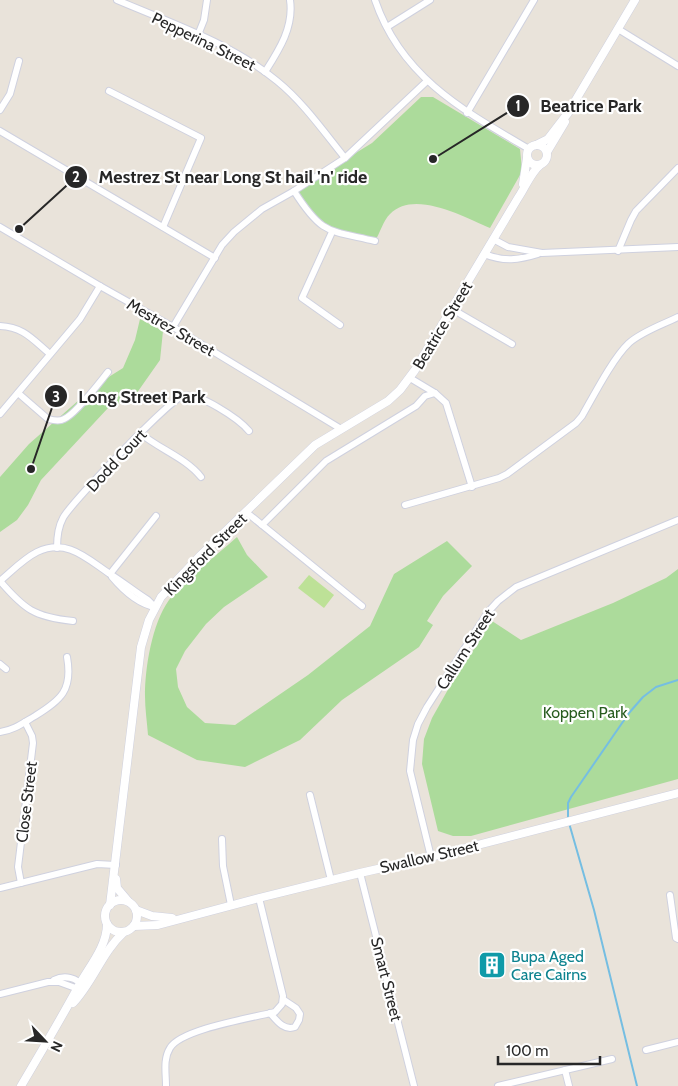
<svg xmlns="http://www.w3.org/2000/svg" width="678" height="1086" font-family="Cabin,sans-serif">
  <rect width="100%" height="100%" fill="#e9e3da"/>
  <!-- green -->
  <g fill="#acdb9b">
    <path d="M421,97H433L520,149L522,170L520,175L490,228C464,217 414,189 390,214C383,221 380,233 375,241L332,232L292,192L372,143Z"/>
    <path d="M140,319L163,331L160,360L134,397L108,408L41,480L28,505L17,520L0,532V477L29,444L96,385L123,368L135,340Z"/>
    <path d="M237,537L247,555L268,577L224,607L206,624L185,651L176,669L178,687L187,707L205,723L235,725L308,675L370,626L394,574L447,541L472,566L443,596L427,621L433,625L419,647L342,700L300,740L245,767L197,760L148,735C147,722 145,709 145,696C145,667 152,624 169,600C187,577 215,557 237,537Z"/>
    <path d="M678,569V779L471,836H453L438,831L422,764L424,739L432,718L450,686L492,621L521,640L613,603L666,578Z"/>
  </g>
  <!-- pitch -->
  <path fill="#bde197" d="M309,575L334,595L324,608L298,588Z"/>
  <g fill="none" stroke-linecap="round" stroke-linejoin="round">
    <!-- stream -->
    <g stroke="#75bee2" stroke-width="2">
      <path d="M568,818V803L571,797L629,713L643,697L656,687L678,680"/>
      <path d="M569,823L594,910L637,1086"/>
    </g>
    <!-- minor casing -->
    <g stroke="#cfd1df" stroke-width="8">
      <g id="minor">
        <path d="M117,0C171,23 231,43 277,81C303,102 324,132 345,158"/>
        <path d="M375,0C401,77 464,111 529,149"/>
        <path d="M387,27L430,0"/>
        <path d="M618,29L678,66"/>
        <path d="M198,35L204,20L207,0"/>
        <path d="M265,72C279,50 294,27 290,0"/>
        <path d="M109,91L201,138L163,227"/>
        <path d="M0,110L10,94L19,61"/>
        <path d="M467,113L534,0"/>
        <path d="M0,131L215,258"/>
        <path d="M294,191C322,235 328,230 375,241"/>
        <path d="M0,227L100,286L173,327L341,429"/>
        <path d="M332,232L302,298L340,325"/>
        <path d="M493,239L508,247L542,253L678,247"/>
        <path d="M618,251L631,220L636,211L678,168"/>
        <path d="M484,254C504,262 519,260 538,254"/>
        <path d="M452,309L512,344"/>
        <path d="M0,326C24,327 33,340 50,354"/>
        <path d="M173,327L222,245L234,232L262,209L294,191L345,158L427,81"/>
        <path d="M410,378L435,393L446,403L472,487"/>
        <path d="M18,393L48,419C52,420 59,422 64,419C76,414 99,383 108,372"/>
        <path d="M0,414L80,319L100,286"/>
        <path d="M140,433C159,449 186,458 201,477"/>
        <path d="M405,505L499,478L507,474L576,423L582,416C594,395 613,358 629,343C643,331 662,325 678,317"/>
        <path d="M246,512L362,606"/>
        <path d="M262,525L326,461L416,406L425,396L435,393"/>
        <path d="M57,548C57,538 58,527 63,518C71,503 170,399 183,396C199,392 239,419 249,431"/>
        <path d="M110,574L156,516"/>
        <path d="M112,577C123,590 138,604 155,607"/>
        <path d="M0,581C12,571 23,559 37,552C67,538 86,558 110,574C123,582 135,592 148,600L155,607"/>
        <path d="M0,581C24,609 34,617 73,621"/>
        <path d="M0,664L6,669"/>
        <path d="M0,732C14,730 23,723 35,716C61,700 73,690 67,657"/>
        <path d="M310,795L331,880"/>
        <path d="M222,839L223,866L231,905"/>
        <path d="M431,857L410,771L413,740L418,724L427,707L488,612L498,601L516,587L678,520"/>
        <path d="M360,873L414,1086"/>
        <path d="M21,883L18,867L33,743L32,736L25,722"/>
        <path d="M0,888L97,864L116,865"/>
        <path d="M670,895L676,938L678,939"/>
        <path d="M54,980C64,975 77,977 83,987"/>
        <path d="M0,994L48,982H59L81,990"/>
        <path d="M270,1013C277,1021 284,1031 295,1027L299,1020L300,1014L296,1008L284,1000"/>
        <path d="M646,1050L678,1042"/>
        <path d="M565,1070L569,1086"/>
        <path d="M166,1086C166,1073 163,1059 170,1048C181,1029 252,1018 275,1012L282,1004L283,996L259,898"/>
        <path d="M498,1086L612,1059"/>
      </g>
    </g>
    <!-- tertiary casing -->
    <g stroke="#cfd1df" stroke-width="9">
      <g id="tertiary">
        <path d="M536,145L548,139L568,113L635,0"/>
        <circle cx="537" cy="155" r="10"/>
        <path d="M547,152L565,122"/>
        <path d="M523,184L527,158"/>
        <path d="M116,879L117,888L128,901"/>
        <circle cx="121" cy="916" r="16"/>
        <path d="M110,905L141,647L149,620L161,597L199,557L315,445L388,401L400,390L415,370L518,198C525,188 531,172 540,165"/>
        <path d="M136,910L152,916L172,918"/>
        <path d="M134,926L158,925L259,898L360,873L431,857L678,793"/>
        <path d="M73,1003C93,982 102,952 124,932"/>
        <path d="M21,1086C40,1054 59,1022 77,989C87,969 107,948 107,924"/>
      </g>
    </g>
    <!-- minor -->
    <use href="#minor" stroke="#fff" stroke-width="6"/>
    <!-- tertiary -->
    <use href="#tertiary" stroke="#fff" stroke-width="8"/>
  </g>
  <!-- icons -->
  <defs>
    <g id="building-square" transform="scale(1.4375)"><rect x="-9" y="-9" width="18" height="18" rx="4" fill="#0f9aa8" stroke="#fff"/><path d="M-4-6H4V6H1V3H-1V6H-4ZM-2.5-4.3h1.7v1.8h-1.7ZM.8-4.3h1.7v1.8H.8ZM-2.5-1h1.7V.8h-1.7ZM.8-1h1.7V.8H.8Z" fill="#fff"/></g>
  </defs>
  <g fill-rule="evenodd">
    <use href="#building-square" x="492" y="965"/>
  </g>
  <g text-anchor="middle" stroke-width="4.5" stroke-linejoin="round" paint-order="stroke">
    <!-- street labels -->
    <g font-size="16" fill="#272727" stroke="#fff">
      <text transform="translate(204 41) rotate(26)" y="6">Pepperina Street</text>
      <text transform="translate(442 325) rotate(-59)" y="6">Beatrice Street</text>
      <text transform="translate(171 327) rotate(30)" y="6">Mestrez Street</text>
      <text transform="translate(116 460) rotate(-47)" y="6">Dodd Court</text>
      <text transform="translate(205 554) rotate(-45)" y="6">Kingsford Street</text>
      <text transform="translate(465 649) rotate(-57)" y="6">Callum Street</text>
      <text transform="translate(26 802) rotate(-83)" y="6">Close Street</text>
      <text transform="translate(429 856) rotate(-13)" y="6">Swallow Street</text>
      <text transform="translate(387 979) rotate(76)" y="6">Smart Street</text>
    </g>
    <!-- park labels -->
    <g font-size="16" fill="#285c1f" stroke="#fff">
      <text x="585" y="718">Koppen Park</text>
    </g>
    <!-- culture labels -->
    <g font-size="16" fill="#0d838f" stroke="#fff" text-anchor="start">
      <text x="511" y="962">Bupa Aged<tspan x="511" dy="18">Care Cairns</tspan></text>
    </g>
  </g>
  <!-- callouts -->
  <path fill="none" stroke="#272727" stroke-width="2" d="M433 159L518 106M19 229L76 177M31 469L56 396"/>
  <g fill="#272727" stroke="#fff" stroke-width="2">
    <circle cx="433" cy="159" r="5"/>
    <circle cx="19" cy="229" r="5"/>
    <circle cx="31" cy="469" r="5"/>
    <circle cx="518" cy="106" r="12"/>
    <circle cx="76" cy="177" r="12"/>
    <circle cx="56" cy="396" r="12"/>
  </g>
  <g font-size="15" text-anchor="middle" font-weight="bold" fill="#fff">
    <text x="518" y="111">1</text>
    <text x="76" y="182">2</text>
    <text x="56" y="402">3</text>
  </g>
  <g font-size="18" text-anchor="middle" font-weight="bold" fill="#272727" stroke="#fff" stroke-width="4.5" stroke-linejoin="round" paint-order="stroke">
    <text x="591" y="112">Beatrice Park</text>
    <text x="233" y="183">Mestrez St near Long St hail 'n' ride</text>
    <text x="142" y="403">Long Street Park</text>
  </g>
  <!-- north arrow -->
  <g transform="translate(45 1041) rotate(115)" stroke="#ffffff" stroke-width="4" paint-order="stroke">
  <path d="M0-4L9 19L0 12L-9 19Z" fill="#272727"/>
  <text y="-8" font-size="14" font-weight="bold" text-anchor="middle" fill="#272727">N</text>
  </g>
  <!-- scale -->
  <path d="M498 1056v8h102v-8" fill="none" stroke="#272727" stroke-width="2.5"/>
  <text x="506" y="1056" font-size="15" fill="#272727" stroke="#ffffff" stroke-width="4" paint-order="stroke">100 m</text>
</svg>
